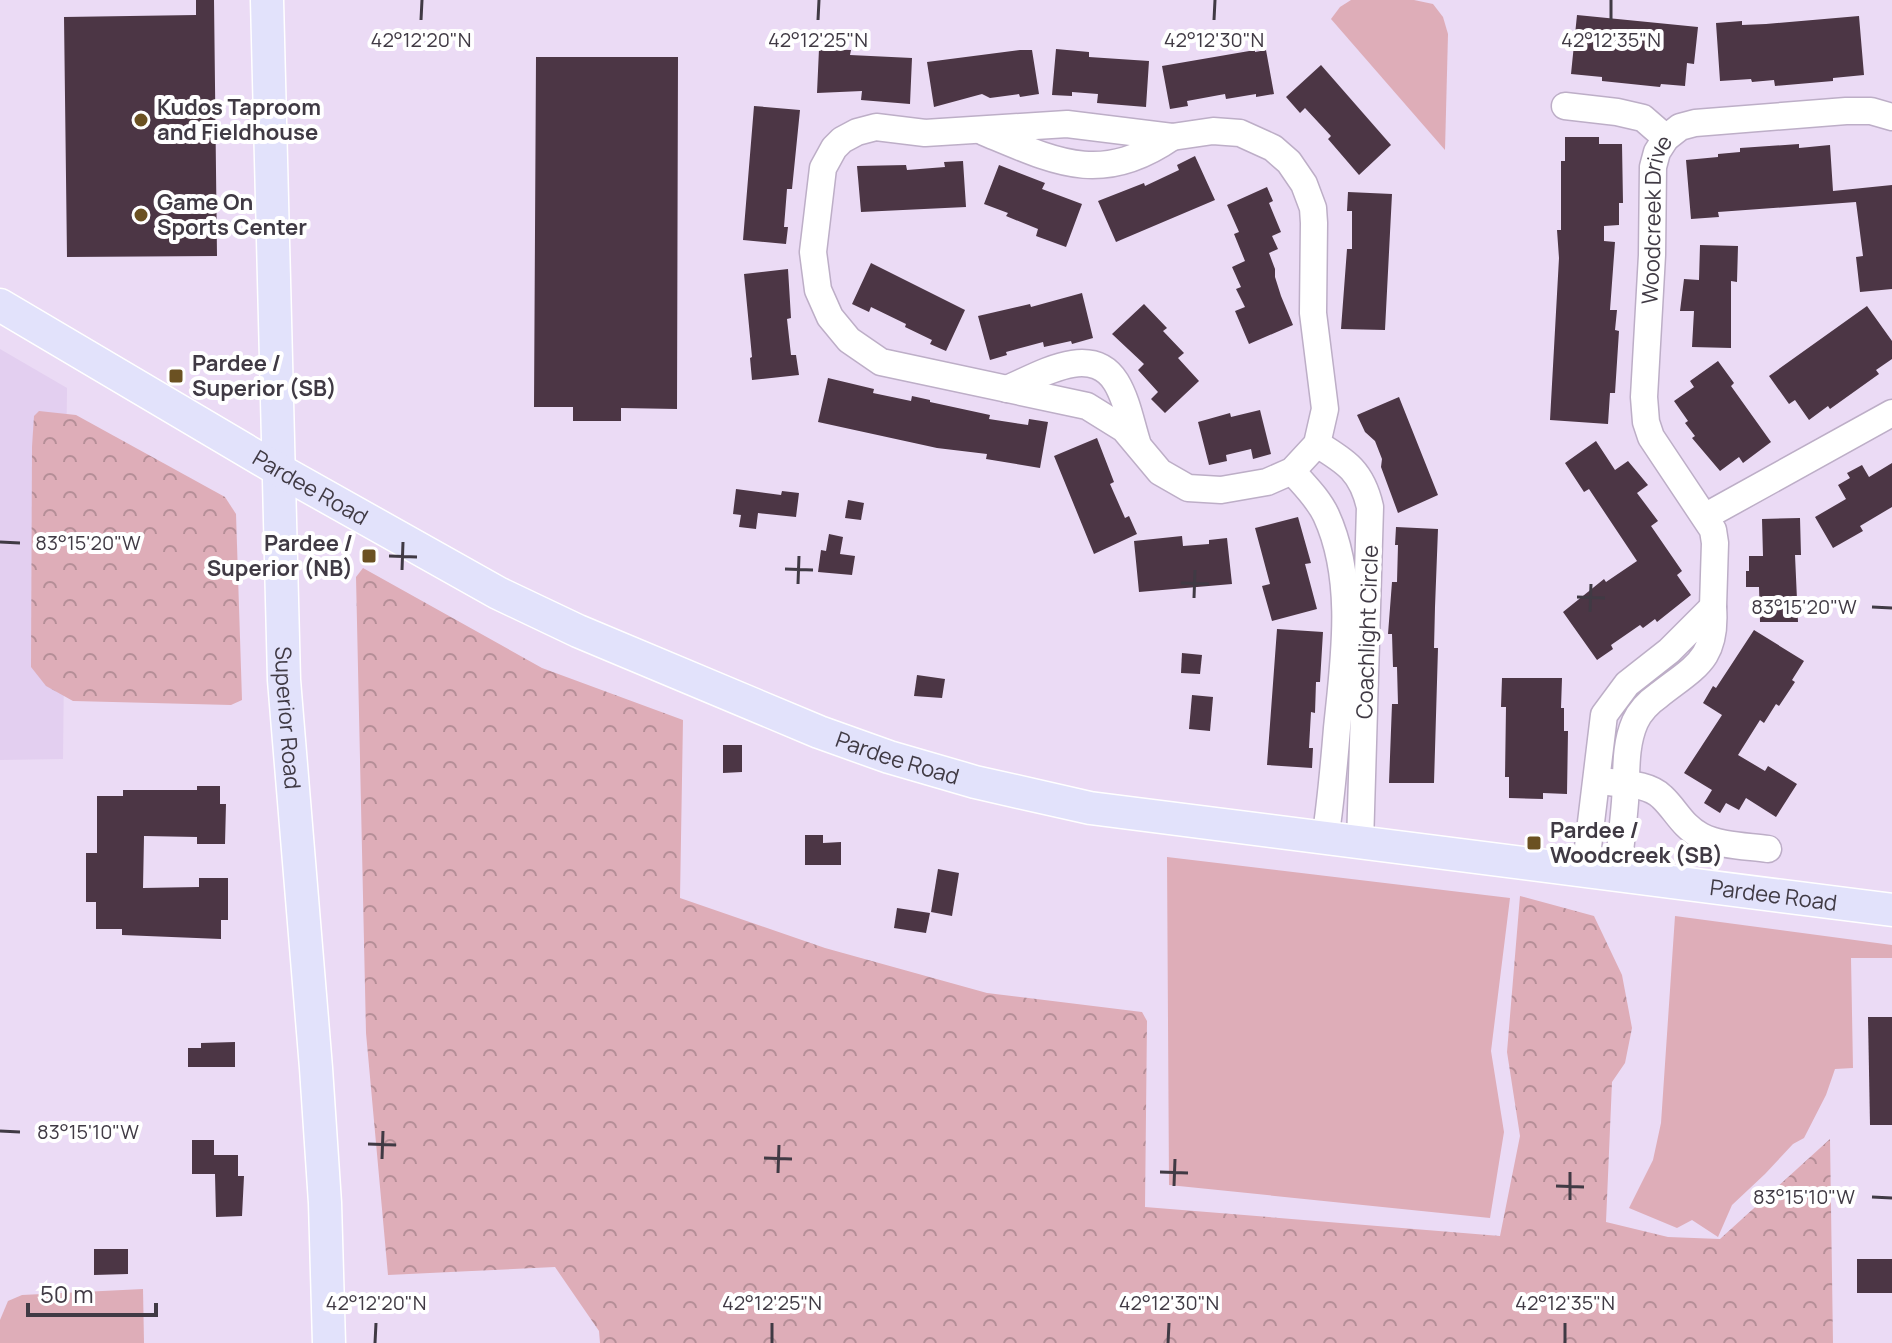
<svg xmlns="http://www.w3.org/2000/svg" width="1892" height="1343" font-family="Manrope,sans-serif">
  <defs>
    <pattern id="forest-crowns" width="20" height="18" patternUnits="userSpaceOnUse" patternTransform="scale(2)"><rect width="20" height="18" fill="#deadb8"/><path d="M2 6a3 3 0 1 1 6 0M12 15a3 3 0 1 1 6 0" fill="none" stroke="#b58e97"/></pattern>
  </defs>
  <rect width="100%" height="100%" fill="#ebdbf5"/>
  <!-- built -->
  <path fill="#e3cff0" d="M0,349L67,388L63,759L0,760Z"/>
  <!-- green -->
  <g fill="#deadb8">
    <path d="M1351,0H1414L1433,4L1443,17L1448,34L1445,150L1331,19L1340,7Z"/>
    <path d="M1167,857L1510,898L1491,1051L1504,1132L1490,1218L1169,1185Z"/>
    <path d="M1675,916L1892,945V958H1851L1853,1068L1835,1069L1826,1095L1804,1138L1793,1144L1765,1174L1732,1205L1718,1237L1692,1220L1677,1228L1629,1208L1653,1160L1661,1123Z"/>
    <path d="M143,1289L144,1343H0V1320L8,1301L22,1295Z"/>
  </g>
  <!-- forest -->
  <g fill="url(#forest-crowns)">
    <path d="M39,411L76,415L225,497L236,514L242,700L231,705L73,701L46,686L31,667L32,447L34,416Z"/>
    <path d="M363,568L542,668L683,720L680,898L825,948L987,993L1142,1012L1147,1021L1145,1207L1500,1236L1520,1136L1507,1052L1520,896L1594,916L1622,975L1632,1028L1625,1063L1612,1082L1606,1222L1668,1237L1720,1239L1830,1139L1833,1343H600L599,1331L555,1267L388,1275L366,1033L356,577Z"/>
  </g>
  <!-- building -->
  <g fill="#4c3645">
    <path d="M196,0H214L217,256L67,257L64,17L196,15Z"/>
    <path d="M1577,15L1698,27L1694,64L1687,63L1685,86L1661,84L1660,87L1602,81V77L1571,74Z"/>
    <path d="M1859,16L1864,75L1833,78V81L1775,86L1774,80L1752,82L1751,79L1720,81L1716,23L1742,21V25L1766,24Z"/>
    <path d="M819,49L851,50L850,55L912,58L910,104L861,100L862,91L817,93Z"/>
    <path d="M1056,49L1089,52V57L1149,61L1146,107L1097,103L1098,94L1072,92V96L1052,95Z"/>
    <path d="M1020,50H1032L1039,94L1020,97L1019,94L990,98L982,94L934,107L927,62Z"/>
    <path d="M1255,50V52L1266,50L1274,94L1256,97V94L1226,99L1225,94L1187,101L1188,106L1170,109L1162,66Z"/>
    <path d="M536,57H678L677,409L621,408V421H573V407H534Z"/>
    <path d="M1321,65L1391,145L1359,175L1328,139L1331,136L1305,108L1300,113L1286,97Z"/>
    <path d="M754,106L800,110L792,189H787L784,227H788L786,244L743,240Z"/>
    <path d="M1565,137H1599V144H1622L1623,203H1619V225L1604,226V241L1615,242L1610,310H1617L1615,330L1619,331L1615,393H1610L1608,424L1550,420L1559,258L1557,230H1561V161H1565Z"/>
    <path d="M1799,144V148L1830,145L1833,191L1892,185V289L1860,292L1856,257L1863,256L1856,202L1718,212L1719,217L1691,219L1686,160L1718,157V154L1740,152V148Z"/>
    <path d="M1195,156L1215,200L1116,242L1098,201L1144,183L1145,186L1179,170L1177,165Z"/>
    <path d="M963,161L966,207L861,212L857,166L906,165L907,170L945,167L944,162Z"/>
    <path d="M999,165L1045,183L1042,189L1082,204L1066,247L1036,236L1038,229L1006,216L1008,213L984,204Z"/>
    <path d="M1267,187L1273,201L1269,203L1281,232L1272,236L1278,249L1269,253L1275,269V277L1281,296L1293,325L1249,344L1235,311L1245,307L1236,289L1241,287L1232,267L1245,261L1234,234L1239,232L1227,205Z"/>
    <path d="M1348,192L1392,194L1385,330L1341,329L1347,249H1352V211H1347Z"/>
    <path d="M1700,245L1738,246L1737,282L1731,281V348L1692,347L1694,311H1680L1684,279L1699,280Z"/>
    <path d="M871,263L965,310L946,351L930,344L932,340L905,327L906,324L871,307L869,312L852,304Z"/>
    <path d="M788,269L791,318L787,319L791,355H796L799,375L752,380L750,358L752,357L744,274Z"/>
    <path d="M1082,293L1093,338L1072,344L1071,341L1044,347L1043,342L1006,352L1007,355L990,360L978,316L1030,304L1031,307Z"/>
    <path d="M1144,304L1167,328L1163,331L1184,353L1178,358L1199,381L1165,413L1151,399L1158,392L1138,370L1144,364L1112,334Z"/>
    <path d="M1867,306L1892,341V359L1876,370L1879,374L1830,409L1828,406L1809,420L1795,400L1789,404L1769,376Z"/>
    <path d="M1718,361L1734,383L1731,386L1771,442L1743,463L1739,457L1720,471L1692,438L1695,436L1685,423L1688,421L1674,401L1694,387L1690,381Z"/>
    <path d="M828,378L874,389L873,393L911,401L912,396L930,400V402L990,415L989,419L1028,425L1029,419L1048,422L1040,468L986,459L987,454L937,448L818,422Z"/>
    <path d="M1399,397L1438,495L1398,513L1381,467L1382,459L1375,441L1365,432L1357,415Z"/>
    <path d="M1260,410L1271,454L1253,459L1251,449L1226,455L1227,461L1209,465L1198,422L1230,413L1231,417Z"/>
    <path d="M1097,438L1114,482L1110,484L1125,518L1129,516L1137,534L1094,554L1054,456Z"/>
    <path d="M1596,441L1615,470L1628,461L1648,485L1637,493L1658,521L1651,526L1682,571L1677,575L1691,595L1657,622L1655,619L1643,628L1640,625L1611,645L1613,649L1597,660L1563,612L1604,579L1606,582L1637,561L1589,489L1584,492L1565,463Z"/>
    <path d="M1892,463V507L1860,526L1863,531L1833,548L1815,517L1846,499L1838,485L1850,478L1847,473L1862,465L1869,477Z"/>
    <path d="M736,489L781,495L782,491L799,493L796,517L758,513L756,529L739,527L741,515L733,514Z"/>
    <path d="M848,500L864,503L861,520L845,518Z"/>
    <path d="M1298,517L1311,563L1305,564L1317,609L1272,621L1262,586L1270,584L1255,528Z"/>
    <path d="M1800,518L1801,555H1795L1798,622H1760L1759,587H1746V571H1749V556H1763L1762,519Z"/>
    <path d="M1396,527L1438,529L1435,607L1434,648H1438L1434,783H1389L1392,704H1398L1397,667H1393L1392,634H1388L1392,582H1397L1398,545H1395Z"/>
    <path d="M829,534L843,537L840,554L855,556L852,575L818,572L821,550L826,551Z"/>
    <path d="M1182,536L1183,546L1209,544V540L1227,538L1232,584L1139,592L1134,541Z"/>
    <path d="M1277,629L1323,632L1320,682H1316L1315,713L1311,712L1309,748H1313L1312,768L1267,765Z"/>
    <path d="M1754,630L1804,661L1792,680L1795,682L1779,706L1776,704L1764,723L1760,720L1738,755L1765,771L1768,766L1797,784L1776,817L1746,798L1739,810L1726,803L1720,813L1704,803L1712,790L1684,773L1722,715L1703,703L1713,686L1716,688Z"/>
    <path d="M1182,653L1202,655L1200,674L1181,673Z"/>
    <path d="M917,675L945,679L942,698L914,696Z"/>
    <path d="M1502,678H1562L1561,708H1564V731H1568L1567,794L1543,793V799L1509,798V777H1505L1506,707H1501Z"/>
    <path d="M1192,695L1213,697L1210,731L1189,729Z"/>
    <path d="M723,745H742V772L723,773Z"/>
    <path d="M197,786H220V804H226L225,844H197V837L144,836L143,888L199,887V878H228V920H221V939L122,935V929H96V902H86V853H97V796H123V790H197Z"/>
    <path d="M805,835H823V843L841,842V865H805Z"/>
    <path d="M938,869L959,873L952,916L931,912Z"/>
    <path d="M897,908L930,913L926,933L894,928Z"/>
    <path d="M1868,1017H1892V1125H1870Z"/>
    <path d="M235,1042V1067H188V1048H201V1043Z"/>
    <path d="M192,1140H214V1155H238V1176H244L242,1216L216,1217L215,1174H192Z"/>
    <path d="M94,1249H128V1274L94,1275Z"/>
    <rect x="1857" y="1259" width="35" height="34"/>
  </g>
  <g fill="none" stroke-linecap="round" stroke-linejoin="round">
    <!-- minor casing -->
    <g stroke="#bdaec7" stroke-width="29">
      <g id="minor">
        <path d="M1565,106L1617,112L1643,118L1666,138"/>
        <path d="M1067,124L1172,137L1213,131L1240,133L1273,148L1289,162L1304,184L1313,208L1314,223L1313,313L1325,409L1317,444L1292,471L1267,482L1221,490L1188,488L1160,472L1124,429L1087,406L881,362L849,340L830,317L818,290L813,252L823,168L834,148L842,140L857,132L876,127L925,133Z"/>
        <path d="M984,132C1056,162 1101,186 1172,137"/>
        <path d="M1007,389C1038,376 1091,342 1116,382C1127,400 1131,423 1137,442"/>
        <path d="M1317,444C1347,462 1362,472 1370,507L1360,844"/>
        <path d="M1292,471C1304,485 1318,498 1326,515C1356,580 1344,660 1337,728C1334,765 1331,802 1325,839"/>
        <path d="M1706,516L1892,413"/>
        <path id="s1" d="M1713,607L1715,543L1713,530L1651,437L1646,422L1644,397L1652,255L1653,167L1657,152L1666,138L1680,127L1695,123L1846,111H1871L1892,117"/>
        <path d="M1609,782C1625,784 1649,784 1662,797C1676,810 1682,826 1701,836C1720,846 1746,846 1768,849"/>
        <path d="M1585,872L1604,715L1627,684L1669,651L1713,607C1717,659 1696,666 1659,695C1649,702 1640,711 1635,722C1624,747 1627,775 1625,802C1623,827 1620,852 1617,876"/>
      </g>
    </g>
    <!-- major casing -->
    <g stroke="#fff" stroke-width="35">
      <g id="major">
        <path id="s2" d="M267,0L284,680L316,1068L325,1203L329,1343"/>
        <path id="s3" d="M0,305L279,470L498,593L578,631L819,732L889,757L975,782L1090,808L1892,910"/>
      </g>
    </g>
    <!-- minor -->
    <use href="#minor" stroke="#fff" stroke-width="26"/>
    <!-- major -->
    <use href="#major" stroke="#e2e2fb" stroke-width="32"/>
  </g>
  <!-- ticks -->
  <path fill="none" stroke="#403a44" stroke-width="3" d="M421,20L422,0M818,20L819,0M1214,20L1215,0M1611,20V0M0,542L20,543M389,556L417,557M785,569L813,570M402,570L403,542M1181,583L1209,584M798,584L799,556M1577,597L1605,598M1194,598L1195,570M1872,607L1892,608M1590,612L1591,584M0,1131L20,1132M368,1144L396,1145M764,1158L792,1159M382,1159L383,1131M1160,1172L1188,1173M778,1173L779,1145M1174,1186L1175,1159M1556,1186L1584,1187M1872,1197L1892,1198M1570,1200V1172M375,1343L376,1323M772,1343V1323M1168,1343L1169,1323M1565,1343V1323"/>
  <!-- markers -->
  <g fill="#6b5122" stroke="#fff" stroke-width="3">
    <circle cx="141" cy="120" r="8"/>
    <circle cx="141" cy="215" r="8"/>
    <rect x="168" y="368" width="16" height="16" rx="4"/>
    <rect x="361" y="548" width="16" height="16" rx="4"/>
    <rect x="1526" y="835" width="16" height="16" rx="4"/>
  </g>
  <g text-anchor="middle" stroke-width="8" stroke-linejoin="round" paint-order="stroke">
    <!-- poi labels -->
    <g font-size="22" font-weight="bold" fill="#403a44" stroke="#fff" text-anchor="start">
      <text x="157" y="115">Kudos Taproom<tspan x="157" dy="25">and Fieldhouse</tspan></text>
      <text x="157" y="210">Game On<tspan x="157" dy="25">Sports Center</tspan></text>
      <text x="192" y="371">Pardee /<tspan x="192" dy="25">Superior (SB)</tspan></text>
      <text x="353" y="551" text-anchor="end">Pardee /<tspan x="353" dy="25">Superior (NB)</tspan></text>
      <text x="1550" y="838">Pardee /<tspan x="1550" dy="25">Woodcreek (SB)</tspan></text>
    </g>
    <!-- street labels -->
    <g font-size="22" fill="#403a44" stroke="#fff">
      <text dy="8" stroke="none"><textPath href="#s1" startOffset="408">Woodcreek Drive</textPath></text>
      <text dy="8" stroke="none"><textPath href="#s3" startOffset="360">Pardee Road</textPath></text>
      <text transform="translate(1367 632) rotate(-88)" y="8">Coachlight Circle</text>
      <text dy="8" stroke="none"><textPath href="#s2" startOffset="718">Superior Road</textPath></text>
      <text dy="8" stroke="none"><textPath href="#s3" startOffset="1008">Pardee Road</textPath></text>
      <text dy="8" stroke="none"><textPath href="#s3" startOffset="1896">Pardee Road</textPath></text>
    </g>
  </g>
  <g font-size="20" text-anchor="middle" fill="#403a44" stroke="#fff" stroke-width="8" stroke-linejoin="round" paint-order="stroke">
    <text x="421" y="47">42°12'20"N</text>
    <text x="818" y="47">42°12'25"N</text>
    <text x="1214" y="47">42°12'30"N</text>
    <text x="1611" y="47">42°12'35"N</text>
    <text x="88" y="550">83°15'20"W</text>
    <text x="1804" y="614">83°15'20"W</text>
    <text x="88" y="1139">83°15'10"W</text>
    <text x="1804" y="1204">83°15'10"W</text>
    <text x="376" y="1310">42°12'20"N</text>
    <text x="772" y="1310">42°12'25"N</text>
    <text x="1169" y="1310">42°12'30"N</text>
    <text x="1565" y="1310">42°12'35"N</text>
  </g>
  <!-- scale -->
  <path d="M28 1303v12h128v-12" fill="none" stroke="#403a44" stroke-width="4"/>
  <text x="40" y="1303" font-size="24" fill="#403a44" stroke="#ffffff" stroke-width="6" paint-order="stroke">50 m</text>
</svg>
